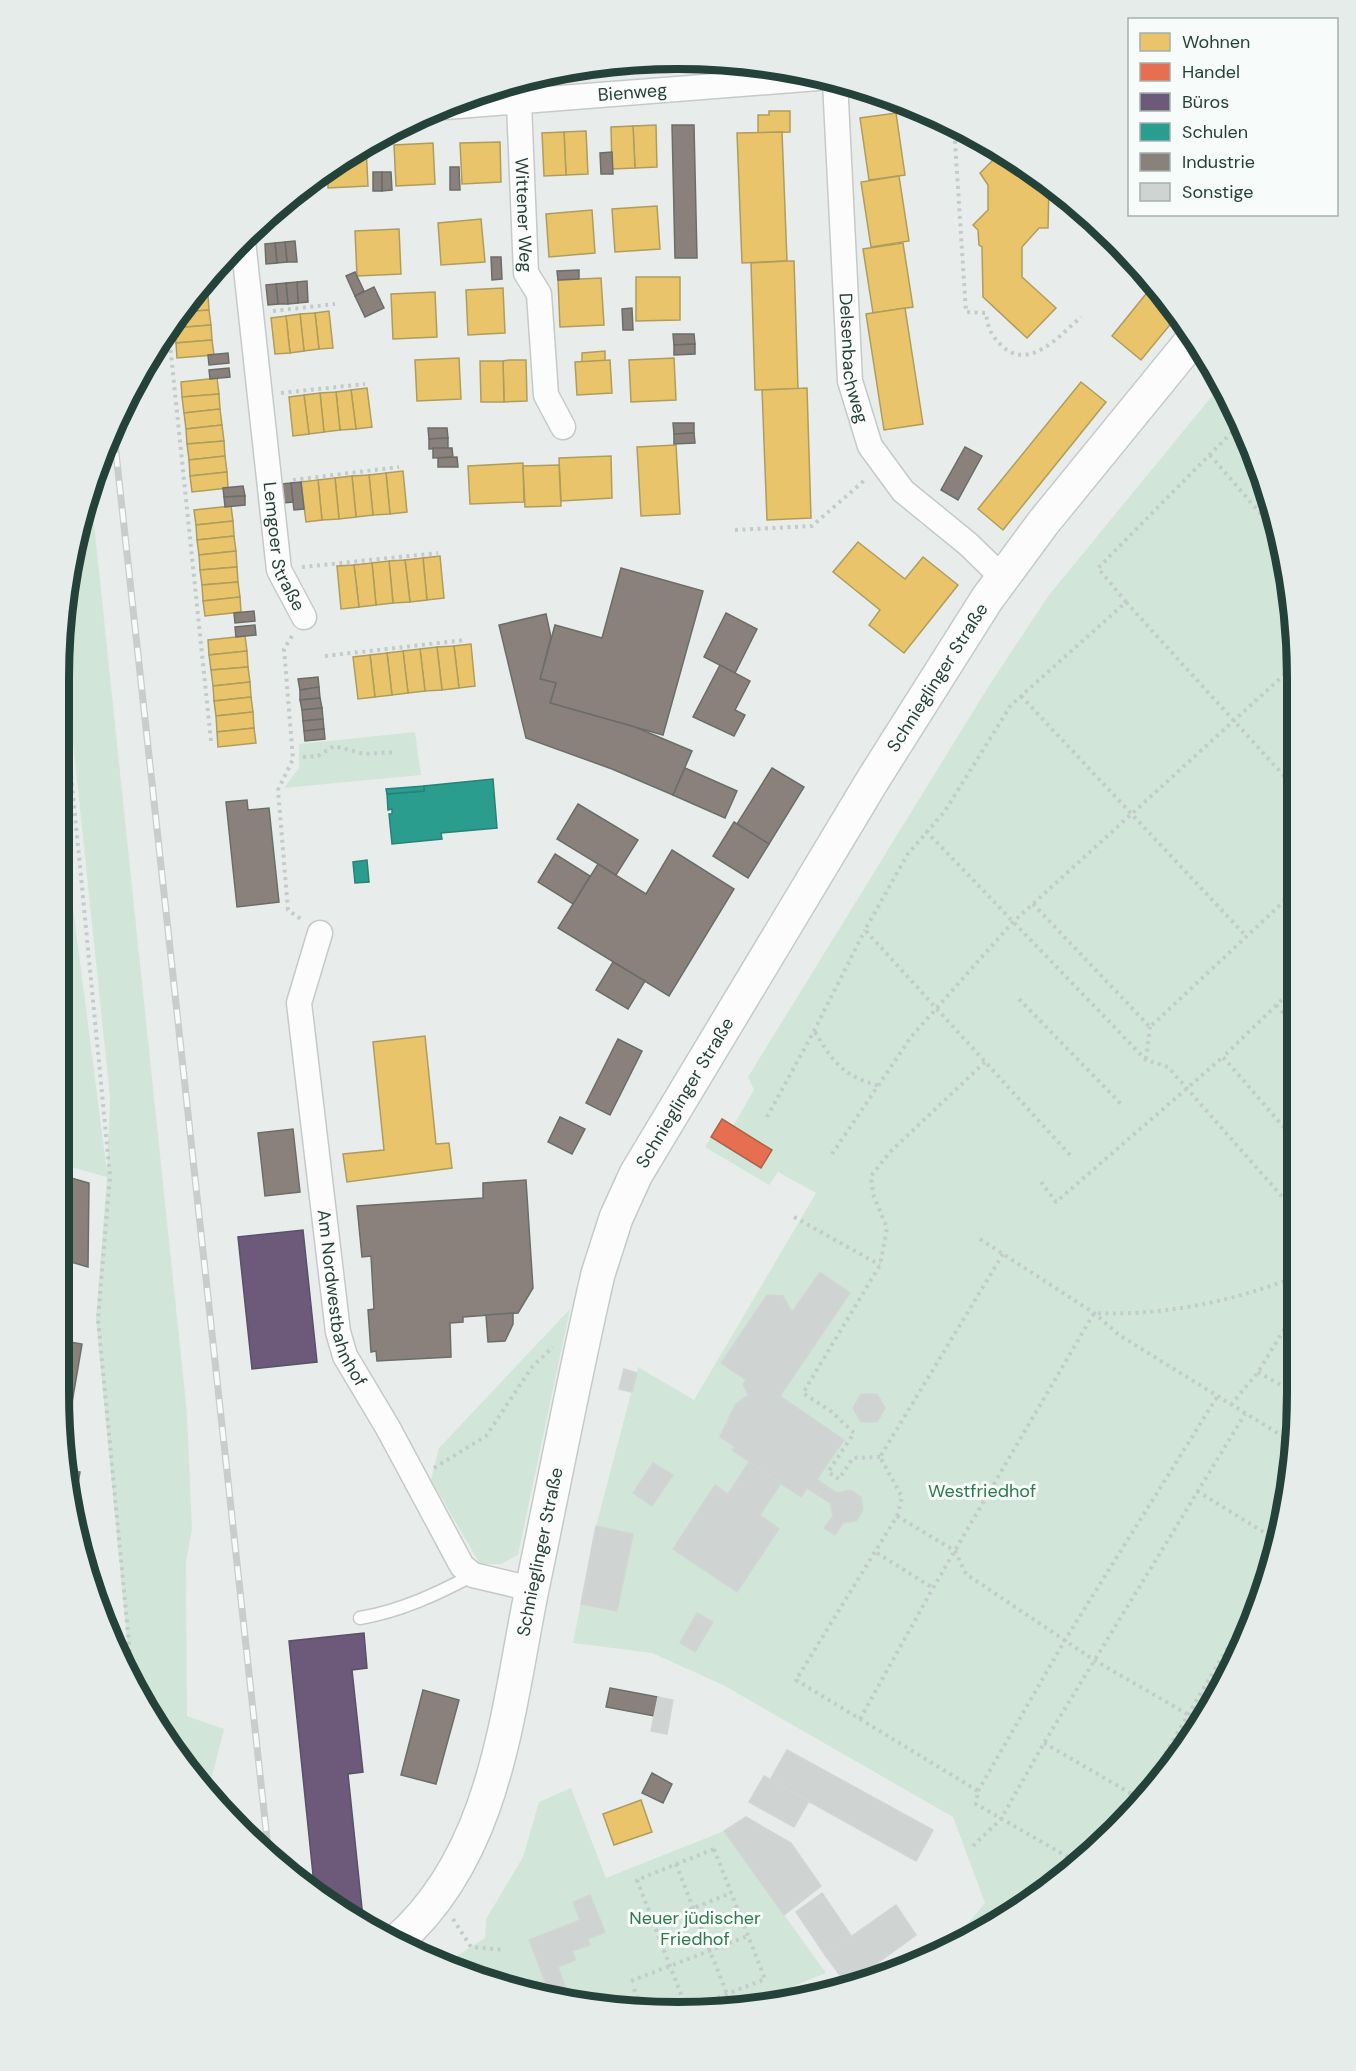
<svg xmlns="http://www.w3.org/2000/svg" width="1356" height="2071" font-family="'DM Sans',sans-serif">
  <rect width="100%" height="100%" fill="#e8edeb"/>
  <!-- green -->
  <g fill="#d1e6d8">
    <path d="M1221,385L1234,404L1276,518L1296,638L1292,1474L1250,1630L1193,1737L1144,1801L1022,1908L944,1952L985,1903L953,1817L723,1685L652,1653L573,1643L596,1526L638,1367L694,1400L816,1193L778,1172L769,1185L705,1147L722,1119L733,1126L754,1090L748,1077L990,684L1049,595Z"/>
    <path d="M90,485L187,1413L192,1529L186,1562L187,1716L224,1729L208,1792L163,1737L130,1670L96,1319L107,1177L64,1165V837L107,1172L110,1097L64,655V597Z"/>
    <path d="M415,732L421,775L284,788L299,768V744Z"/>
    <path d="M570,1309L518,1555L501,1564H480L431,1480L439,1448Z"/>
    <path d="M571,1788L606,1878L724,1831L826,1973L739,2008L638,2011L479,1980L444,1964L485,1938L486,1919L523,1857L539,1802Z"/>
  </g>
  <!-- homes -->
  <g fill="#e9c46a" stroke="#ae9d5c" stroke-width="1.5">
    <path d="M769,111H790V132L758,133V115H769Z"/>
    <path d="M896,113L905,175L869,180L860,118Z"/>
    <path d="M656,125L657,167L635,168L633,126Z"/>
    <path d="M633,126L635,168L612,169L611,127Z"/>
    <path d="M586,131L588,174L566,175L564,132Z"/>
    <path d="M564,132L566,175L544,176L542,133Z"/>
    <path d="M782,132L787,261L742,263L737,133Z"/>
    <path d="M985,140L1049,186L1048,228H1039L1022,247V277L1056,308L1027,338L983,297L982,247L979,245L978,230L973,225L988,210V185L980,173L992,161L991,147Z"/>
    <path d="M500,142L501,182L462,184L460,143Z"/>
    <path d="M433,143L435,184L396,186L394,145Z"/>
    <path d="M366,146L368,186L328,188V170Z"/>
    <path d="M899,176L909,241L871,247L861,182Z"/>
    <path d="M657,206L660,249L615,252L612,209Z"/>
    <path d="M592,210L595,253L549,257L546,214Z"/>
    <path d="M481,219L485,262L441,265L438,223Z"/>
    <path d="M399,229L401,274L357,276L355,231Z"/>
    <path d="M903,243L913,307L873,313L863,249Z"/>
    <path d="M787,261H794L798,389L755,390L751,263Z"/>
    <path d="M636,277H680V320L636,321Z"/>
    <path d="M601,278L604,325L560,327L558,280Z"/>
    <path d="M207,279L208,295L195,296L206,279Z"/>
    <path d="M1154,284L1178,315L1141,360L1112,336Z"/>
    <path d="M503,288L505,333L468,335L466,290Z"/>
    <path d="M435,292L437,337L393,339L391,294Z"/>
    <path d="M208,295L209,310L184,312L195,296Z"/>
    <path d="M905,308L923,424L884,430L866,314Z"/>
    <path d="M209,310L211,325L174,328L184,312Z"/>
    <path d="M329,311L333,348L319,349L315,313Z"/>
    <path d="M315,313L319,349L304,351L300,314Z"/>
    <path d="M300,314L304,351L290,353L286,316Z"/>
    <path d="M286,316L290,353L275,354L271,318Z"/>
    <path d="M211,325L212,340L176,343L174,328Z"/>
    <path d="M212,340L214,355L177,358L176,343Z"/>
    <path d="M605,351V361L582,362V353Z"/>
    <path d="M459,358L461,399L417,401L415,360Z"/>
    <path d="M674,358L676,400L631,402L629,360Z"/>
    <path d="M509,360H526L527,401L504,402L503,361Z"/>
    <path d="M610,360L612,393L577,395L575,362Z"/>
    <path d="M480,361H503L504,402H481Z"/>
    <path d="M217,378L219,394L182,397L181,382Z"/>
    <path d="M1081,382L1106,402L1003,530L978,509Z"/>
    <path d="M367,388L372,427L356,429L351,390Z"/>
    <path d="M807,388L811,518L767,520L762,390Z"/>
    <path d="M351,390L356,429L340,430L336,392Z"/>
    <path d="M336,392L340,430L324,432L320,393Z"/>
    <path d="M320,393L324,432L309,434L304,395Z"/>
    <path d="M219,394L220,409L184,413L182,397Z"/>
    <path d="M304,395L309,434L293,436L289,397Z"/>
    <path d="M220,409L222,425L186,429L184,413Z"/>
    <path d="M222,425L224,441L187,444L186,429Z"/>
    <path d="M224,441L225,456L189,460L187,444Z"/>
    <path d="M676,445L680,514L641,516L637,447Z"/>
    <path d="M225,456L227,472L190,476L189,460Z"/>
    <path d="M611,456L612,498L561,501L559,458Z"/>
    <path d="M523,463L524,502L470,504L468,466Z"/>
    <path d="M559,465L561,506L525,507L523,466Z"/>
    <path d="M403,471L407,512L390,514L386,473Z"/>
    <path d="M227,472L228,488L192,492L190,476Z"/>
    <path d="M386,473L390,514L373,515L369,475Z"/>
    <path d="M369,475L373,515L356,517L352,476Z"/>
    <path d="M352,476L356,517L339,519L335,478Z"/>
    <path d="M335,478L339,519L322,520L318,480Z"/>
    <path d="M318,480L322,520L306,522L301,482Z"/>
    <path d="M231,506L233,521L196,525L194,510Z"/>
    <path d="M233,521L234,536L197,540L196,525Z"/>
    <path d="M234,536L236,551L199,555L197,540Z"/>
    <path d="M858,542L905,579L923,557L958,585L904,653L869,625L880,610L833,572Z"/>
    <path d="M236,551L237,567L200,570L199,555Z"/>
    <path d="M440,556L444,598L427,600L423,558Z"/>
    <path d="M423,558L427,600L410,602L405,560Z"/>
    <path d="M405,560L410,602L393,603L389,561Z"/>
    <path d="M389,561L393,603L376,605L372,563Z"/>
    <path d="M372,563L376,605L359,607L354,565Z"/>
    <path d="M354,565L359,607L341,609L337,566Z"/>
    <path d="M237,567L238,582L202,585L200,570Z"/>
    <path d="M238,582L240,597L203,601L202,585Z"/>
    <path d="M240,597L241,612L205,616L203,601Z"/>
    <path d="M245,636L247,651L209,655L208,640Z"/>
    <path d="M471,644L475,686L459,688L454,646Z"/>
    <path d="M454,646L459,688L442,690L437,647Z"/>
    <path d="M437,647L442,690L425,691L420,649Z"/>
    <path d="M420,649L425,691L408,693L403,651Z"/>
    <path d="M247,651L248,667L211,670L209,655Z"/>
    <path d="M403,651L408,693L392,695L387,653Z"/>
    <path d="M387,653L392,695L375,697L370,655Z"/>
    <path d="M370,655L375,697L358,699L353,657Z"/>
    <path d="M248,667L250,682L213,686L211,670Z"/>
    <path d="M250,682L251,697L214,701L213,686Z"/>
    <path d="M251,697L253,712L216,716L214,701Z"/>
    <path d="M253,712L254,728L217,732L216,716Z"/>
    <path d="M254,728L256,743L218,747L217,732Z"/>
    <path d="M425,1036L436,1144L449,1143L452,1168L347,1182L343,1154L384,1150L373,1042Z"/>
    <path d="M641,1800L652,1832L614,1845L603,1814Z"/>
  </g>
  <!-- shops -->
  <path fill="#e76f51" stroke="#ac624a" stroke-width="1.5" d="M722,1119L772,1150L761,1168L711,1137Z"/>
  <!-- offices -->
  <g fill="#6d597a" stroke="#575267" stroke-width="1.5">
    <path d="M303,1230L317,1362L252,1369L238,1237Z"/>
    <path d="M364,1633L367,1668L352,1670L363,1772L348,1774L363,1918L353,1919L315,1894L289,1641Z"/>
  </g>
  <!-- schools -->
  <g fill="#2a9d8f" stroke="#288276" stroke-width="1.5">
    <path d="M493,779L497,828L441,833L442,839L392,844L389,814H392V809L388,810L387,794L424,791V786Z"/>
    <path d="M424,786V791L387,794L386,789Z"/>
    <path d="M367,860L369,882L355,883L353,862Z"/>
  </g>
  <!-- industry -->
  <g fill="#8a817c" stroke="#6b6e68" stroke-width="1.5">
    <path d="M672,125H694L697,258H675Z"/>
    <path d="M612,152L613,174H601L600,153Z"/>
    <path d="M450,167H459L460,190H450Z"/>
    <rect x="373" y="172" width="9" height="19"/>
    <path d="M382,172H391L392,190L382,191Z"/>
    <path d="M295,241L297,262H287L285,242Z"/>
    <path d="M285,242L287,262L277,263L275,243Z"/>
    <path d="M275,243L277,263L266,264L265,244Z"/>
    <path d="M491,257H501L502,279L492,280Z"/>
    <path d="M579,270V279L558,280L557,271Z"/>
    <path d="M355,272L364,291L355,296L346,276Z"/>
    <path d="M307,281L308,302L298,303L297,282Z"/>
    <path d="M297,282L298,303L288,304L286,283Z"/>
    <path d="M286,283L288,304H278L276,284Z"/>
    <path d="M276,284L278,304L268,305L266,285Z"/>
    <path d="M374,287L384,308L365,317L355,296Z"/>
    <path d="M632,308L633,330H623L622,309Z"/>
    <path d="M673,334H694L695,344L674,345Z"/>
    <path d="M695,344V354L674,355V345Z"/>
    <path d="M228,353L229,363L209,365L208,355Z"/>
    <path d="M229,368L230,377L210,379L209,370Z"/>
    <path d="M673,423H694V433L674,434Z"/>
    <path d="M428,428H447L448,438L429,439Z"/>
    <path d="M694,433L695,443L674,444V434Z"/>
    <path d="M448,438V448L429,449V439Z"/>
    <path d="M965,447L982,456L958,500L941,490Z"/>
    <path d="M433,448H452L453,457L433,458Z"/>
    <path d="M457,457L458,467H438V458Z"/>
    <path d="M301,482L304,509L294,510L291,483Z"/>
    <path d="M291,483L293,502L283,503L281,484Z"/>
    <path d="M243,486L245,496L224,497L223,488Z"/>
    <path d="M245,496V505L225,507L224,497Z"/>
    <path d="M621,568L703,591L663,735L550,703L556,683L540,679L555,625L602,638Z"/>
    <path d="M254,611L255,621L235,623L234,613Z"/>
    <path d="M726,613L757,629L735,673L704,657Z"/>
    <path d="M546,614L551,637L540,679L556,683L550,703L635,727L692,751L673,795L612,769L526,738L499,625Z"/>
    <path d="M255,625L256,635L236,637L235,627Z"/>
    <path d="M720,665L750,681L735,710L745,715L734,736L693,717Z"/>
    <path d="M318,677L319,687L300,690L298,679Z"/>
    <path d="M319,687L320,698L300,700V690Z"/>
    <path d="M320,698L322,708L302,710L300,700Z"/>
    <path d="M322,708L323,719L303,721L302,710Z"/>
    <path d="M323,719L324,729L304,731L303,721Z"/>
    <path d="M324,729L325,739L305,741L304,731Z"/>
    <path d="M685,768L737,791L725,818L673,795Z"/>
    <path d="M772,768L804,787L769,844L737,824Z"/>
    <path d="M247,800L248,810L269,808L279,902L237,907L226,802Z"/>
    <path d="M578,804L638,840L616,875L557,839Z"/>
    <path d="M734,822L769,844L748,878L713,856Z"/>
    <path d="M672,850L734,889L669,996L558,928L598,864L646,894Z"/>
    <path d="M555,854L590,876L573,904L538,882Z"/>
    <path d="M613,962L645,981L628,1009L596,990Z"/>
    <path d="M618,1039L642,1051L610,1115L586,1103Z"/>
    <path d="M560,1117L585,1129L572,1154L548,1142Z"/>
    <path d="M293,1129L300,1192L265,1196L258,1133Z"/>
    <path d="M64,1176L89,1183L88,1267L64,1260Z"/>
    <path d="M526,1180L533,1288L518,1313L463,1317V1322L450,1323L451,1357L377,1361L376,1351L371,1352L368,1310L374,1309L371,1256L362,1257L357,1206L483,1198V1183Z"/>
    <path d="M513,1313V1324L505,1341L488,1342L486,1315Z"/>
    <path d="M64,1341L82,1344L66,1438H64Z"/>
    <path d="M64,1469L80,1472L73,1512L64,1474Z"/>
    <path d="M610,1688L658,1697L654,1716L606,1707Z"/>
    <path d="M423,1690L459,1700L436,1784L401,1775Z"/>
    <path d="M652,1773L672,1784L663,1803L642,1793Z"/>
  </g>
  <!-- building -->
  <g fill="#cfd4d2" stroke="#d1d6d4" stroke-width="1.5">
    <path d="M820,1272L850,1293L780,1396L844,1440L817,1479L825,1485L818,1495L807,1488L801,1497L732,1450L735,1447L720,1437L735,1405L748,1395L743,1384L746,1380L721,1363L767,1295L783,1296L792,1312Z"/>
    <path d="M624,1369L637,1373L632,1392L619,1389Z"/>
    <path d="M861,1394H877L885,1408L877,1422H861L853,1408Z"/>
    <path d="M749,1462L781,1483L760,1515L779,1529L737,1592L673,1549L715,1485L728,1494Z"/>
    <path d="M653,1463L673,1475L652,1506L633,1493Z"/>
    <path d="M825,1485L837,1493L850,1490L861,1497L863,1510L856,1521L843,1523L835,1535L824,1528L833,1516L830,1503L818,1495Z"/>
    <path d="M596,1526L633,1534L617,1611L581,1604Z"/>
    <path d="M697,1613L713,1622L695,1652L680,1643Z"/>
    <path d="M658,1697L673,1700L667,1734L651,1731Z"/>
    <path d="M787,1750L933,1830L916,1861L770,1780Z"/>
    <path d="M764,1776L809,1801L794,1827L749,1802Z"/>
    <path d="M746,1817L791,1843L821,1886L784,1915L724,1831Z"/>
    <path d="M822,1893L852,1937L825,1955L796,1912Z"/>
    <path d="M590,1895L605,1932L588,1939L590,1945L572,1951L576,1960L558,1967L568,1995L550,1994L529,1940L580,1920L573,1902Z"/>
    <path d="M896,1905L916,1935L847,1985L825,1955Z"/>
  </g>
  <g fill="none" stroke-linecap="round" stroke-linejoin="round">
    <!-- lane casing -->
    <g stroke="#c5cac8" stroke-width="15">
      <path id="lane" d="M360,1618C401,1611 437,1594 473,1575"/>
    </g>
    <!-- street casing -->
    <g stroke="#c5cac8" stroke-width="27">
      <g id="street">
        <path id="s1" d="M835,81L850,381L870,446L903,491L968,544L1002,577"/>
        <path id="s2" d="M519,103L526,273L539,294L546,395L563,427"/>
        <path id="s3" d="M445,107L818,78"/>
        <path id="s4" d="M243,241L279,570L304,617"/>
        <path id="s5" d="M320,933L299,1003L338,1332L345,1356L388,1428L462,1566L473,1575L532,1589"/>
      </g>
    </g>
    <!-- secondary casing -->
    <g stroke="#c3cbc8" stroke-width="36">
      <g id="secondary">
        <path id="s6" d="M396,1942C497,1854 507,1712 532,1589C554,1484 574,1378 598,1274L616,1218L636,1174L874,778L987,599L1043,523L1193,339"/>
      </g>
    </g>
    <!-- path -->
    <g stroke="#c3ccca" stroke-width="4" stroke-dasharray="3 4.5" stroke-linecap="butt">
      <path d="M954,126L966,312L986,313C988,329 991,335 1002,346C1030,372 1061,334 1081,317"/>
      <path d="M273,311L335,304"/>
      <path d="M169,335L211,741"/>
      <path d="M281,393L365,384"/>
      <path d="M1210,455L1279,535"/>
      <path d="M293,480L399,467"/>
      <path d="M735,530L812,526L866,479"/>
      <path d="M302,567L438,553"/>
      <path d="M1126,602L1295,788"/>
      <path d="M292,636L284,649L293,759L278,790L288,910L302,920"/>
      <path d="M325,656L465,640"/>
      <path d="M1021,696L1246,936"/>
      <path d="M64,701L110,1176L98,1319L132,1675"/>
      <path d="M303,757L318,756L334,746L364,754L395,752"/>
      <path d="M926,831L1146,1060L1168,1067L1293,1209"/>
      <path d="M1033,904L1150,1027L1295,891"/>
      <path d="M1019,999L1123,1106"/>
      <path d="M1276,1005L1294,1026"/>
      <path d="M815,1032C833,1062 843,1076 879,1086"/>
      <path d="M1146,1059L1150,1027"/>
      <path d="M767,1117L814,1031L865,930"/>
      <path d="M1294,1139L1223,1057L1295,987"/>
      <path d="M832,1154L911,1037L1012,923L1296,664"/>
      <path d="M1070,1155L865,930L907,855L945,811L1011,705L1126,602L1098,568L1241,423"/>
      <path d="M1041,1182L1056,1202L1223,1057"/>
      <path d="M794,1217L880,1265"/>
      <path d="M980,1239L1094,1313L1119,1335L1292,1442"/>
      <path d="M1003,1254L880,1457L902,1497L897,1516L796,1680L978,1791L976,1804L1075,1861"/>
      <path d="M1284,1331L1293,1336"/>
      <path d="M1258,1372L1293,1392"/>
      <path d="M1231,1405L1258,1372L1293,1315"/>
      <path d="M880,1457L853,1458L839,1479L828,1472L854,1433L832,1412L803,1393L880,1265L887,1228L873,1194L871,1176L890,1152L985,1062"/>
      <path d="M434,1468L486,1436L532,1367L553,1347"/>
      <path d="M1197,1491L1275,1539"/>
      <path d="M897,1516L955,1551L966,1574L1094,1660L1201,1722"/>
      <path d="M877,1553L933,1588"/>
      <path d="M860,1719L933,1588L1094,1313C1163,1316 1229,1302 1293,1278"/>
      <path d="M1044,1743L1144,1801"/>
      <path d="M978,1791L1065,1640L1217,1397"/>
      <path d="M1131,1812L1261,1591"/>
      <path d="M973,1846L1001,1819L1044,1743L1245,1414"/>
      <path d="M714,1849L765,1979L687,2010L637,1880Z"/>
      <path d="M676,1864L727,1994"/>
      <path d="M453,1919L471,1947L505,1950"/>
      <path d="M654,1924L731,1893"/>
      <path d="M631,1981L748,1936"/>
      <path d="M634,1989L643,2011"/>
    </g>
    <!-- lane -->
    <use href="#lane" stroke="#fcfcfc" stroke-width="12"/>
    <!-- street -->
    <use href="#street" stroke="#fcfcfc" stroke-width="24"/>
    <!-- secondary -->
    <use href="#secondary" stroke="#fcfcfc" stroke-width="33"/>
    <!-- rail casing -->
    <g stroke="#c9cdcc" stroke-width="7">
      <path id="rail" d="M113,425L269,1857"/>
    </g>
    <!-- rail -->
    <use href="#rail" stroke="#f7fbf9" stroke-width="4.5" stroke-dasharray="14" stroke-linecap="butt"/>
  </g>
  <g text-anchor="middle" stroke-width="6" stroke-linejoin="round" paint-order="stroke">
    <!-- street labels -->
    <g font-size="18" fill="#24423a" stroke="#f7fbf9">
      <text dy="6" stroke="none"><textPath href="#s3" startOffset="188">Bienweg</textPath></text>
      <text dy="6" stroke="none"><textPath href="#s2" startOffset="112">Wittener Weg</textPath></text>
      <text dy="6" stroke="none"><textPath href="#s1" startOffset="278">Delsenbachweg</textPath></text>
      <text dy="6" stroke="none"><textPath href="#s4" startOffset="309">Lemgoer Straße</textPath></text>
      <text dy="6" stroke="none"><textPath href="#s6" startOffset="1396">Schnieglinger Straße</textPath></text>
      <text dy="6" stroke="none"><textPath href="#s6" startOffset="910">Schnieglinger Straße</textPath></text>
      <text dy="6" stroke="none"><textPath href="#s5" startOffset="372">Am Nordwestbahnhof</textPath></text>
      <text dy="6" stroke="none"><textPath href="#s6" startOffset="424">Schnieglinger Straße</textPath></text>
    </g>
    <!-- park labels -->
    <g font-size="18" fill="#2d7a4b" stroke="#f7fbf9">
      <text x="982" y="1497">Westfriedhof</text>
      <text x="695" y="1924">Neuer jüdischer<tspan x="695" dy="21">Friedhof</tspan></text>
    </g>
  </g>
  <!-- crop -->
  <path d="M0 0H1356V2071H0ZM678 69H678A609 609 0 0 1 1287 678V1393A609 609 0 0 1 678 2002H678A609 609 0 0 1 69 1393V678A609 609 0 0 1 678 69Z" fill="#e6ecea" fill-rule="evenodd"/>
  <path fill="none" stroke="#24423a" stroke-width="8" d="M678 69H678A609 609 0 0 1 1287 678V1393A609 609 0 0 1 678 2002H678A609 609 0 0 1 69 1393V678A609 609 0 0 1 678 69Z"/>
  <!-- legend -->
  <rect x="1128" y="18" width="210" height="198" fill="#f7fbf9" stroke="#a3b1ad" stroke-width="1.5"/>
  <rect x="1140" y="33" width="30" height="18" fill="#e9c46a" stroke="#a3b1ad" stroke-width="1.5"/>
  <text x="1182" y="48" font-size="18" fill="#24423a">Wohnen</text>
  <rect x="1140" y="63" width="30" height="18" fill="#e76f51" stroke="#a3b1ad" stroke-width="1.5"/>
  <text x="1182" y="78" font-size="18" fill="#24423a">Handel</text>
  <rect x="1140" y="93" width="30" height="18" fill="#6d597a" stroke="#a3b1ad" stroke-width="1.5"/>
  <text x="1182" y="108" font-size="18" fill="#24423a">Büros</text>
  <rect x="1140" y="123" width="30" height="18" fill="#2a9d8f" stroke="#a3b1ad" stroke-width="1.5"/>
  <text x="1182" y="138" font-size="18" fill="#24423a">Schulen</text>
  <rect x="1140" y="153" width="30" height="18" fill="#8a817c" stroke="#a3b1ad" stroke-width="1.5"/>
  <text x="1182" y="168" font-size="18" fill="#24423a">Industrie</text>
  <rect x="1140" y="183" width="30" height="18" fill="#cfd4d2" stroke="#a3b1ad" stroke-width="1.5"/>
  <text x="1182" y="198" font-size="18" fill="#24423a">Sonstige</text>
</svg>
